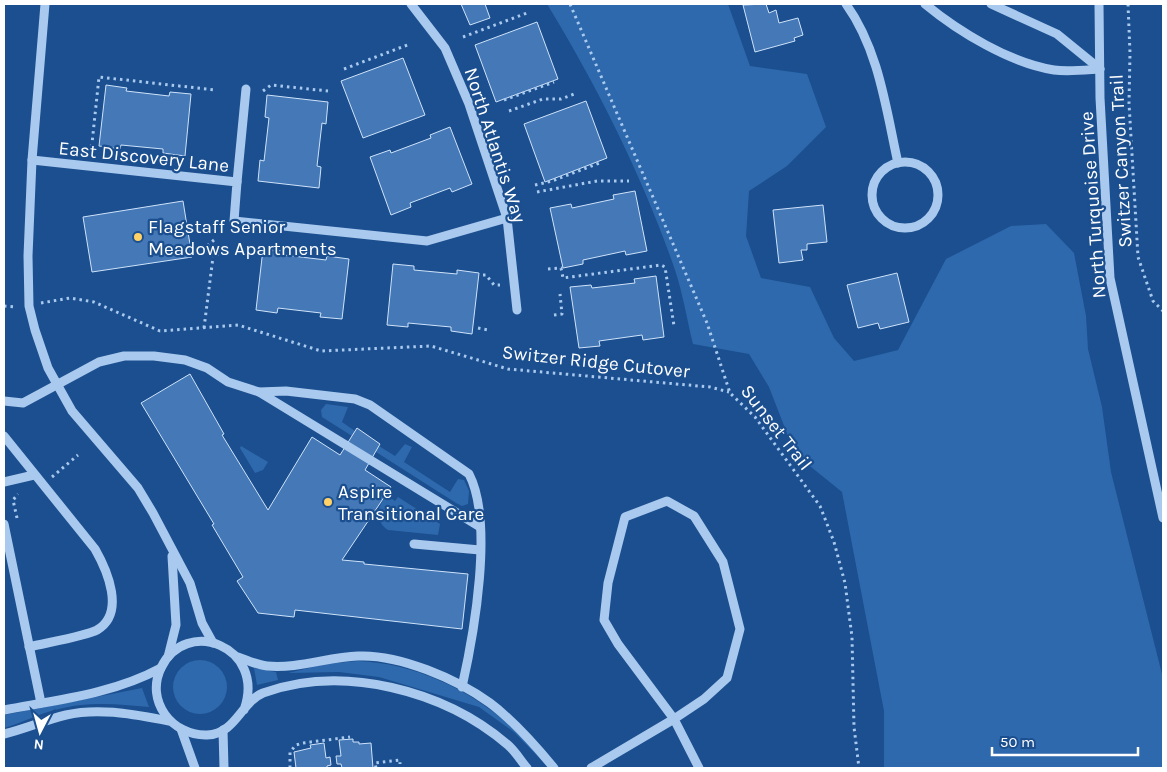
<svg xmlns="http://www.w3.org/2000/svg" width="1167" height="772" font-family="Karla,sans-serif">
  <rect width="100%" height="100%" fill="#1b4f8f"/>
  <!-- green -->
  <g fill="#2e69ad">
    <path d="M547,4H728L750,66L807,74L826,127L787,166L749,191L746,236L761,278L810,287L834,338L854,361L898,350L946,259L1011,226L1046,224L1074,253L1086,316L1088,349L1102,407L1111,472L1163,678V768H884V711L842,492L795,454L769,387L749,354L693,344C687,320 683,294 675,270C643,177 598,88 547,4Z"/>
    <path d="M326,404L348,407L342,422L355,431L352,436L322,417L321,410Z"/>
    <path d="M405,444L412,447L404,462L450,492L458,479L464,480L469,491L468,504L462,506L456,503L376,452L379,446L395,456Z"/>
    <path d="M241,446L268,462L263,470L255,473L240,448Z"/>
    <path d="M388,496L395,501L398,497L440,524L438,535L388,530C375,522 376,504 388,496Z"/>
    <circle cx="200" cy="687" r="27"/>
    <path d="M358,661C432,664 505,708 548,767L514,732L479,707L379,677L339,672L288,673L325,664Z"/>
    <path d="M254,668L276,672L278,680L257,685Z"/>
    <path d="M142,688L149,707C117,704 87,701 55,710C38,714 21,723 4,728V715Z"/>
  </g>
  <!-- building -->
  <g fill="#4478b7" stroke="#cfe3fa">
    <path d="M461,4H485L490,18L470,25Z"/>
    <path d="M766,4L769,13L776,10L779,23L798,18L803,35L794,38L795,41L755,52L743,5Z"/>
    <path d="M537,22L558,79L496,102L475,45Z"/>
    <path d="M403,58L425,115L363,138L341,81Z"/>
    <path d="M106,85L127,88L126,91L169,96L170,92L191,94L185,156L163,153V149L121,145L120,149L99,146Z"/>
    <path d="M267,95L328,102L326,124L322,123L317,166L321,167L319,188L258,181L260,160L264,161L269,118L265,117Z"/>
    <path d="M586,101L607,158L545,182L524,124Z"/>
    <path d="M450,127L472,184L452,192L450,188L410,203L411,207L391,215L370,157L390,150L391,153L431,138L430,135Z"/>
    <path d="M635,191L647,251L626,255L625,251L583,260V264L563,268L550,208L571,204L572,208L614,199L613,195Z"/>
    <path d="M183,201L192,257L92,272L83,217Z"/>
    <path d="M823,205L827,242L807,244V250H801L803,260L779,263L773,210Z"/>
    <path d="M263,249L284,251V255L326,260L327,256L349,259L342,319L320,317L321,313L278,308L277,313L256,310Z"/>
    <path d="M393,264L414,266V270L457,274V270L479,273L472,334L451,331V327L408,323V327L387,325Z"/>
    <path d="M897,273L909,322L880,329L878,323L858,328L847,285Z"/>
    <path d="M656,276L664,337L643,340L642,335L599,341L600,346L579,348L570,287L591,285L592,288L635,283L634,279Z"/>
    <path d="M190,374L224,434L222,435L268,510L312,437L340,455L357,428L380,444L365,470L391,487L342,560L364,562V564L468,574L462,629L295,610L294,617L258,613L237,581L243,577L212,525L214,524L141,403Z"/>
    <path d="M353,739V742H359V744L371,743L373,768H342L341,764H337L336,756H341L339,740Z"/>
    <path d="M324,743L326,758L330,757L331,765L327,766V768H296L294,752L311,748L310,745Z"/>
  </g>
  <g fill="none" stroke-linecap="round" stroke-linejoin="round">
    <!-- path -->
    <g stroke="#a9c9ee" stroke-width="3" stroke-dasharray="2.5 4" stroke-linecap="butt">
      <path d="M570,4L707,323L730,393L755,417L820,506L834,542L845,583L852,637L854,727L859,768"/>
      <path d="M1128,4L1130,53L1129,103L1138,257L1153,301L1163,311"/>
      <path d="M463,37L527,13"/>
      <path d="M344,69L410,44"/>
      <path d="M263,91L271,85L328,91"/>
      <path d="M504,100L554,82"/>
      <path d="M509,111L543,99H561L577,93"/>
      <path d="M91,153L99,77L215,90"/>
      <path d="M535,185L552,181L602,162"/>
      <path d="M537,192L597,181H629"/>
      <path d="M214,240L207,246V253L216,256L222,251"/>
      <path d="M548,269L561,268L563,278L661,265L665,267L674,326"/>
      <path d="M483,275H486L494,285H500"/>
      <path d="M41,303L70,298L94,302L160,331L238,325L321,351L431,346L508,369L710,387L729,392"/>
      <path d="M4,306L16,307"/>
      <path d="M554,315L562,314L560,294"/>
      <path d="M204,328L213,257"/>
      <path d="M478,328L488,330"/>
      <path d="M52,477L78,455"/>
      <path d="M17,518L13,500L18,494"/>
      <path d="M290,768V752L296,745L303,743L350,737"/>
      <path d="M376,768L375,763L400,760V764"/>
    </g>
    <!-- minor -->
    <g stroke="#a9c9ee" stroke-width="9">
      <path d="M45,4L32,160L28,256L29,306L35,330L48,368L72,411L138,488L153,513L190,583L202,623L213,643"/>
      <path d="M411,4L445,48L469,104L507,218L517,310"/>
      <path d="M846,4C879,50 886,109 898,163"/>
      <path d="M925,4C959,32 1010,63 1054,70C1068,72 1085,70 1100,69"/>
      <path d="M991,4L1057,34L1100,69"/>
      <path d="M1099,4L1100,98L1110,278L1163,518"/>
      <path d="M32,160L237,182L234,221L427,241L507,218"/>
      <circle cx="905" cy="195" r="33"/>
      <path d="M237,182L246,89"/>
      <path d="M259,392L480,527"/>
      <path d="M4,401L23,403L99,362L124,356H154L185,360L207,368L228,382L259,392L286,391L355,399L370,405L469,474C494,522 474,634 462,687"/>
      <path d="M4,436L95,549C107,570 126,613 97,630C86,636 45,643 29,647"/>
      <path d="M4,482L34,475"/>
      <path d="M4,524L41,703"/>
      <path d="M414,544L480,550"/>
      <path d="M168,657L176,625L172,556"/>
      <path d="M238,657C247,660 257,665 267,666C298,669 328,657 358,656C399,654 457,679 490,703C514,721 535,745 554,768"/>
      <path d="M4,710C57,700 113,694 161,668"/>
      <path d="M244,710C267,646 185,616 161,668C145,701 172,736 207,735C236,734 241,702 263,693C343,664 444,690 508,745C515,751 521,761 527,768"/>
      <path d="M181,729L195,768"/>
      <path d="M223,730L224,768"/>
      <path d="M4,734C25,729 45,720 66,715C100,707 136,715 169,721"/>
      <path d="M591,768L674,719L704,699L727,678L740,629L723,562L694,516L667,501L625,517L608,583L604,620L618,644L674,719L699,768"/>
    </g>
  </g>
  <!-- markers -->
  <g fill="#ffd166" stroke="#1b4f8f" stroke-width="2">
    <circle cx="138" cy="237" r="5"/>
    <circle cx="328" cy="502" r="5"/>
  </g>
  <g text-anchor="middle" stroke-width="4.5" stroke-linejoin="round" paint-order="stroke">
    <!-- street labels -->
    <g font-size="19" fill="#fff" stroke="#1b4f8f">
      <text transform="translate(496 145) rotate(72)" y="7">North Atlantis Way</text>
      <text transform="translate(144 156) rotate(6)" y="7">East Discovery Lane</text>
      <text transform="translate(1120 161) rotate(-93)" y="7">Switzer Canyon Trail</text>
      <text transform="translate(1092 205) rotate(-94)" y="7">North Turquoise Drive</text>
      <text transform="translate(596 361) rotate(6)" y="7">Switzer Ridge Cutover</text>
      <text transform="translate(777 427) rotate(52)" y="7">Sunset Trail</text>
    </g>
    <!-- poi labels -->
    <g font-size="19" fill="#fff" stroke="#1b4f8f" text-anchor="start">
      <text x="148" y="233">Flagstaff Senior<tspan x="148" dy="22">Meadows Apartments</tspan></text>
      <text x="338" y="498">Aspire<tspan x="338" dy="22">Transitional Care</tspan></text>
    </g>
  </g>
  <!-- border -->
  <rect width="1167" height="772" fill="none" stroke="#ffffff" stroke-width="10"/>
  <!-- north arrow -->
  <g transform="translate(40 732) rotate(186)" stroke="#1b4f8f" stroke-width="4" paint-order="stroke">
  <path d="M0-4L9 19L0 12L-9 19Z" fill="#ffffff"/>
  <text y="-8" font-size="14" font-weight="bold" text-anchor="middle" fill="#ffffff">N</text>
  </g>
  <!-- scale -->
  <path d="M992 747v8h146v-8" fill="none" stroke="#ffffff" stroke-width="2.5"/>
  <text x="1000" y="747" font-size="15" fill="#ffffff" stroke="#1b4f8f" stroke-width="4" paint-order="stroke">50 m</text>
</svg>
